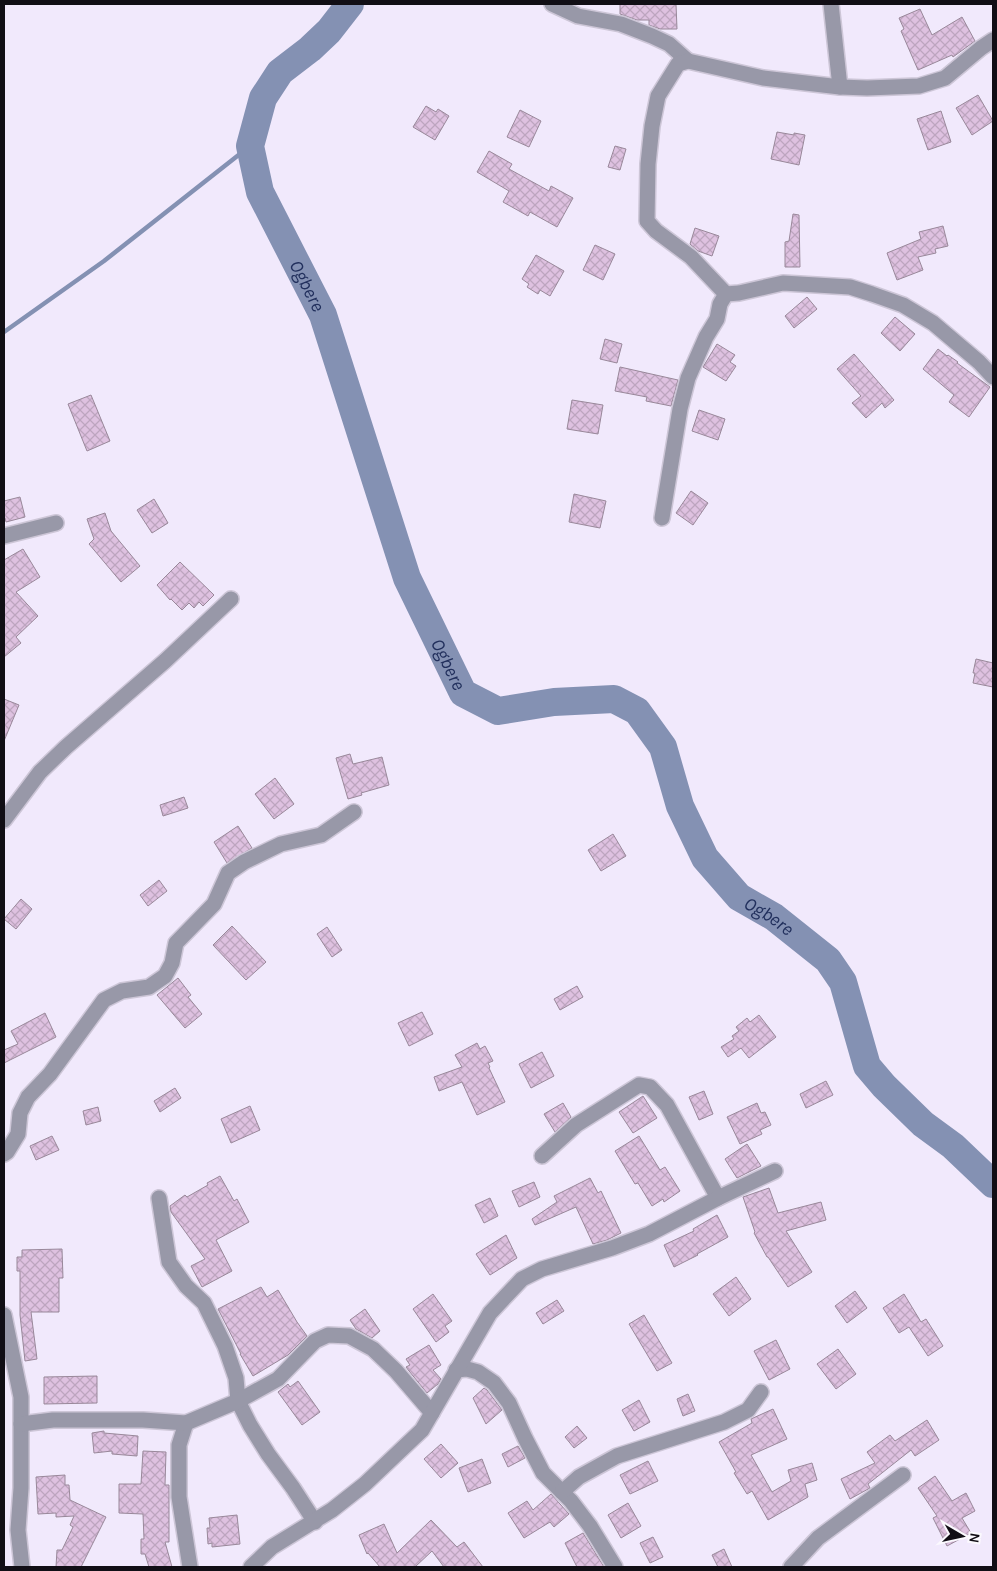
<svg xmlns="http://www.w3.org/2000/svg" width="997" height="1571" font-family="Karla,sans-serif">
  <defs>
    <pattern id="building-cross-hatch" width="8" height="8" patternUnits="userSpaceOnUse" patternTransform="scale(1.25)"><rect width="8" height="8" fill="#dec1e0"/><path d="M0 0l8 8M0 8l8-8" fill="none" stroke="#bda5bf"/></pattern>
  </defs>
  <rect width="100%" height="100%" fill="#f1e9fc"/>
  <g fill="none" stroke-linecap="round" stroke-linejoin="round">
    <!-- stream -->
    <path stroke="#8491b3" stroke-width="4.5" d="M4,332L104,261L250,146"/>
    <!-- river -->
    <path stroke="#8491b3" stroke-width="28" id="s1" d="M350,4L329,31L310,49L280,72L263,98L250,146L260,192L323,315L407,578L463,693L498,711L554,702L614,699L637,711L663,747L680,806L705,858L739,897L774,917L828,960L843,982L867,1066L884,1086L923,1124L953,1146L993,1184"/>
  </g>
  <!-- building -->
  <g fill="url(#building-cross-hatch)" stroke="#99889a">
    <path d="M620,4H676L677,29H660L649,25V20H637L620,14Z"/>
    <path d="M920,9L932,35L962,17L975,41L953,57L952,55L918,70L901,31L904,29L899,18Z"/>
    <path d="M978,95L993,121L972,135L956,108Z"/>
    <path d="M426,106L436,112L438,109L449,116L435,140L413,127Z"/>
    <path d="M520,110L541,121L529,147L507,137Z"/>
    <path d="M941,111L951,142L928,150L917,119Z"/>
    <path d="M777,132L794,135V133L805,135L799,165L771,159Z"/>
    <path d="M615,146L626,149L620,170L608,167Z"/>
    <path d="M489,151L512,164L509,169L549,191L551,186L573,198L557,227L530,212L528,216L503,202L509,191L477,172Z"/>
    <path d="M793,214L799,215L800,267H785V242L789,241Z"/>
    <path d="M943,226L948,246L935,249L936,253L918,257L923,270L897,280L887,253L921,239L919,232Z"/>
    <path d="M695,228L719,236L712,256L698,251L690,244Z"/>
    <path d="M595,245L615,254L603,280L583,270Z"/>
    <path d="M536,255L564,271L550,296L540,290L538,294L527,287L529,284L522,279Z"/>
    <path d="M807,297L817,309L794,328L785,316Z"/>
    <path d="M895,317L915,334L900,351L881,333Z"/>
    <path d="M605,339L622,344L617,363L600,359Z"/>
    <path d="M717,344L735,355L730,362L736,366L726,381L703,367Z"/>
    <path d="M938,349L947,356L948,355L958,362L957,363L990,387L969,417L949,402L954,395L923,369Z"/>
    <path d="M854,354L894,400L885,408L882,403L866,418L852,403L861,396L837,369Z"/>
    <path d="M620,367L678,380L671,406L646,401L647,397L615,391Z"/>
    <path d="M91,395L110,441L87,451L68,404Z"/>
    <path d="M572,400L603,405L598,434L567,429Z"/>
    <path d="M699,410L725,419L718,440L692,431Z"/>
    <path d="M691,491L708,503L693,525L676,513Z"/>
    <path d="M574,494L606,501L600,528L569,522Z"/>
    <path d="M20,497L25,517L6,522L5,518H4V501Z"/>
    <path d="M154,499L168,523L152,533L137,510Z"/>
    <path d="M105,513L111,531L140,566L121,582L89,544L94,539L87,519Z"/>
    <path d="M23,549L40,577L16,592L38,616L16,637L21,643L4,657V560Z"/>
    <path d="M180,562L214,595L203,606L199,602L194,608L189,603L182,610L171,599L170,600L157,585Z"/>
    <path d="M976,659L993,663V687L973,683L975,673H973Z"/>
    <path d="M4,699L19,705L4,741Z"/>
    <path d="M350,754L353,764L382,757L389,785L361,793L362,795L348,799L336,758Z"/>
    <path d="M275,778L294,804L274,819L255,794Z"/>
    <path d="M184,797L188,808L163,816L160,805Z"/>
    <path d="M238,826L252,848L227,863L214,842Z"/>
    <path d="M613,834L626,856L601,871L588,850Z"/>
    <path d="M159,880L167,891L148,906L140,895Z"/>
    <path d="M21,899L32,909L16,929L4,919Z"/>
    <path d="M232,926L266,962L246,980L213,945Z"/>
    <path d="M327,927L342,950L332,957L317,934Z"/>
    <path d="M178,978L191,995L188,997L202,1014L185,1028L157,995Z"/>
    <path d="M577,986L583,997L560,1010L554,999Z"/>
    <path d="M422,1012L433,1034L409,1046L398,1023Z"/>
    <path d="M45,1013L56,1037L4,1063V1050L18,1044L11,1031Z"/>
    <path d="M759,1015L776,1037L749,1058L741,1048L728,1057L721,1047L734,1039L732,1036L739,1031L736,1027L747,1018L750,1022Z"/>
    <path d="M477,1043L480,1049L485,1046L493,1061L488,1063L490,1067L489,1068L505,1102L477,1115L462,1082L439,1091L434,1077L462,1067L455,1055Z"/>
    <path d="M542,1052L554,1076L531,1088L519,1064Z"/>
    <path d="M826,1081L833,1095L806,1108L800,1094Z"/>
    <path d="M175,1088L181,1098L160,1112L154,1101Z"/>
    <path d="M704,1091L713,1114L699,1120L689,1097Z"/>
    <path d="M643,1096L657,1118L633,1133L619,1112Z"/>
    <path d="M563,1103L571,1117L555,1132L544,1114Z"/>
    <path d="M757,1103L761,1113L765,1112L771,1125L760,1130L762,1134L740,1144L727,1117Z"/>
    <path d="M250,1106L260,1130L231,1143L221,1119Z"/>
    <path d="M98,1107L101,1121L86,1125L83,1111Z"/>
    <path d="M52,1136L59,1150L36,1160L30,1146Z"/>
    <path d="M639,1136L660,1170L665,1167L680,1191L664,1202L663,1199L652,1206L638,1183L635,1184L615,1151Z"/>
    <path d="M747,1144L761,1166L737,1178L725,1159Z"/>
    <path d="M220,1176L234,1201L237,1199L249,1222L216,1240L232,1271L202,1287L191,1266L205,1259L171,1212L170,1206L185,1195L187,1197L208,1185L207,1183Z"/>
    <path d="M590,1178L598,1193L601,1191L621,1233L607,1240L593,1244L576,1207L535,1225L532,1219L557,1202L554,1196Z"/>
    <path d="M534,1182L540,1197L519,1207L512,1191Z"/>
    <path d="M769,1188L778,1213L821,1202L826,1220L786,1231L812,1272L788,1287L768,1257H767L754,1233L755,1232L743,1197Z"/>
    <path d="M490,1198L498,1216L484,1223L475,1205Z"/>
    <path d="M717,1215L728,1237L697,1254L698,1255L674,1267L664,1245L694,1231L693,1229Z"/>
    <path d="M506,1235L517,1258L490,1275L476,1254Z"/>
    <path d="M62,1249L63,1278H59V1312H31L37,1359L25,1361L20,1315V1271H17V1257H22V1250Z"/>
    <path d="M736,1277L751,1299L729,1316L713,1294Z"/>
    <path d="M261,1287L267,1297L278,1290L297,1322L307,1336L288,1355L253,1376L240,1354H241L218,1309Z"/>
    <path d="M855,1291L867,1308L847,1323L835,1306Z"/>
    <path d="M433,1294L452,1321L445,1326L449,1332L436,1342L413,1309Z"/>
    <path d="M904,1294L921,1322L926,1319L943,1346L928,1356L909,1327L899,1333L883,1308Z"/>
    <path d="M557,1300L564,1311L543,1324L536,1313Z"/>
    <path d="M365,1309L380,1331L372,1338L356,1329L350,1320Z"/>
    <path d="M644,1315L672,1363L657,1371L629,1324Z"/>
    <path d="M776,1340L790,1369L769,1380L754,1351Z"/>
    <path d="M429,1345L441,1365L433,1370L441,1379L438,1384L427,1393L409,1371L406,1367L410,1365L406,1359Z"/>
    <path d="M838,1349L856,1374L836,1389L817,1364Z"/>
    <path d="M97,1376V1403L44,1404V1377Z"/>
    <path d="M298,1381L320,1412L302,1425L278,1392L288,1384L290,1387Z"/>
    <path d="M484,1388L487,1390L502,1410L486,1424L473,1398Z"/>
    <path d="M688,1394L695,1411L683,1416L677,1399Z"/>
    <path d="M639,1400L650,1422L634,1431L622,1410Z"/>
    <path d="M773,1409L787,1439L751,1455L772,1492L791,1481L788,1470L812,1463L817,1480L805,1484L808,1497L768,1520L752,1491L747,1494L734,1473L736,1472L719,1442L752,1423L751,1419Z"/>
    <path d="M927,1420L939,1440L915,1456L911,1450L868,1484L870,1488L850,1499L841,1479L875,1463L867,1452L890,1435L895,1441Z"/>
    <path d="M577,1426L587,1438L574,1448L565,1437Z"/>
    <path d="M104,1431V1433L138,1436L137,1456L112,1454V1451L94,1453L92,1433Z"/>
    <path d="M441,1444L458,1463L441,1478L424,1459Z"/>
    <path d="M518,1446L525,1458L508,1467L502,1454Z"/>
    <path d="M143,1451L166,1452L165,1485H169V1542H165L172,1567H149L145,1554H141V1539H144L143,1514L119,1513V1484H141Z"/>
    <path d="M482,1459L491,1483L468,1492L459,1468Z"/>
    <path d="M648,1461L658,1481L630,1494L620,1475Z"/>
    <path d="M65,1475V1485H69L70,1500L106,1517L81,1567H56L57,1550H62L73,1527L70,1525L74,1516L56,1517V1513L38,1514L36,1477Z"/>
    <path d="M935,1476L952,1501L966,1493L975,1511L962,1518L971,1533L947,1546L933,1518L937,1516L918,1488Z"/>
    <path d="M551,1494L569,1514L554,1527L550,1522L524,1538L508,1513L527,1501L533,1510Z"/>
    <path d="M628,1503L641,1526L621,1538L608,1515Z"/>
    <path d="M237,1515L240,1544L212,1547V1543L208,1544L207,1528H210L209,1518Z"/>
    <path d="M431,1520L457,1547L464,1542L483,1567H444L432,1551L415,1567H380L368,1553L367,1554L359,1535L384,1524L397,1553Z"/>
    <path d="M583,1533L604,1567H577L565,1543Z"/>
    <path d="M653,1537L663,1557L650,1563L640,1543Z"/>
    <path d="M724,1549L732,1567H718L712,1555Z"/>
  </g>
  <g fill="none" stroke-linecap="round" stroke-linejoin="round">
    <!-- minor casing -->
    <g stroke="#cdc6d7" stroke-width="18">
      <g id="minor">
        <path d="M552,4L578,16L621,24L652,36L669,44L688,61"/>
        <path d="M831,4L840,87"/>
        <path d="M726,294L691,257L656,231L647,221L648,164L652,126L658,96L678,64L688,61L763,78L840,87L867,88L919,86L945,78L981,48L993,40"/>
        <path d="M662,518L680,409L688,378L706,337L717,319L720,304L726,294L739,293L783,283L850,287L872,294L903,305L933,323L979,362L993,377"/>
        <path d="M4,536L56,523"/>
        <path d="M4,820L40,772L66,747L165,661L231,599"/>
        <path d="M4,1154L7,1152L18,1134L20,1113L28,1097L50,1074L104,1000L122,991L149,987L165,976L172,963L176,943L214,904L228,873L244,862L281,844L321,835L354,812"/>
        <path d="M542,1156L576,1125L639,1085L650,1087L667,1105L718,1198"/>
        <path d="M159,1198L169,1262L186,1286L204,1303L225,1346L236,1378L238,1401L250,1425L268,1454L293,1488L315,1522"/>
        <path d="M4,1315L21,1397V1488L18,1530L22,1567"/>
        <path d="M456,1370L467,1369L478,1372L494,1383L509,1403L525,1438L543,1473L571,1501L590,1526L615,1567"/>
        <path d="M186,1423L179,1445V1497L190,1567"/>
        <path d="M21,1424L53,1420H143L186,1423L238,1401L278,1379L315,1341L328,1335L349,1336L373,1349L396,1371L432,1413"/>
        <path d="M562,1492L579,1477L617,1456L724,1422L748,1410L761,1392"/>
        <path d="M251,1567L272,1547L332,1510L365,1484L422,1430L490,1313L522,1279L542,1269L612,1248L649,1234L718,1198L775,1171"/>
        <path d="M791,1567L818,1538L903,1475"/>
      </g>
    </g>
    <!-- minor -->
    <use href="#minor" stroke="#9898a8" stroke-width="15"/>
  </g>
  <g text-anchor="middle" stroke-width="4" stroke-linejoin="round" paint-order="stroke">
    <!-- water labels -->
    <g font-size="19" font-style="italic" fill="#22305d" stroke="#fbf9fe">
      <text dy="7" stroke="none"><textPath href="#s1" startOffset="331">Ogbere</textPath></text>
      <text dy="7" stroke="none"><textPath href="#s1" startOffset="736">Ogbere</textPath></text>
      <text dy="7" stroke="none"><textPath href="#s1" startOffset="1201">Ogbere</textPath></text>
    </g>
  </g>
  <!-- border -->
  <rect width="997" height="1571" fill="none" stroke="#110e15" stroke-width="10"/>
  <!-- north arrow -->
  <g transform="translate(962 1536) rotate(99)" stroke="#fbf9fe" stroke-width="4" paint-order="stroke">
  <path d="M0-4L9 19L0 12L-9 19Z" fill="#110e15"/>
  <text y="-8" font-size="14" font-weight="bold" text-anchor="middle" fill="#110e15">N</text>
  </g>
</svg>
